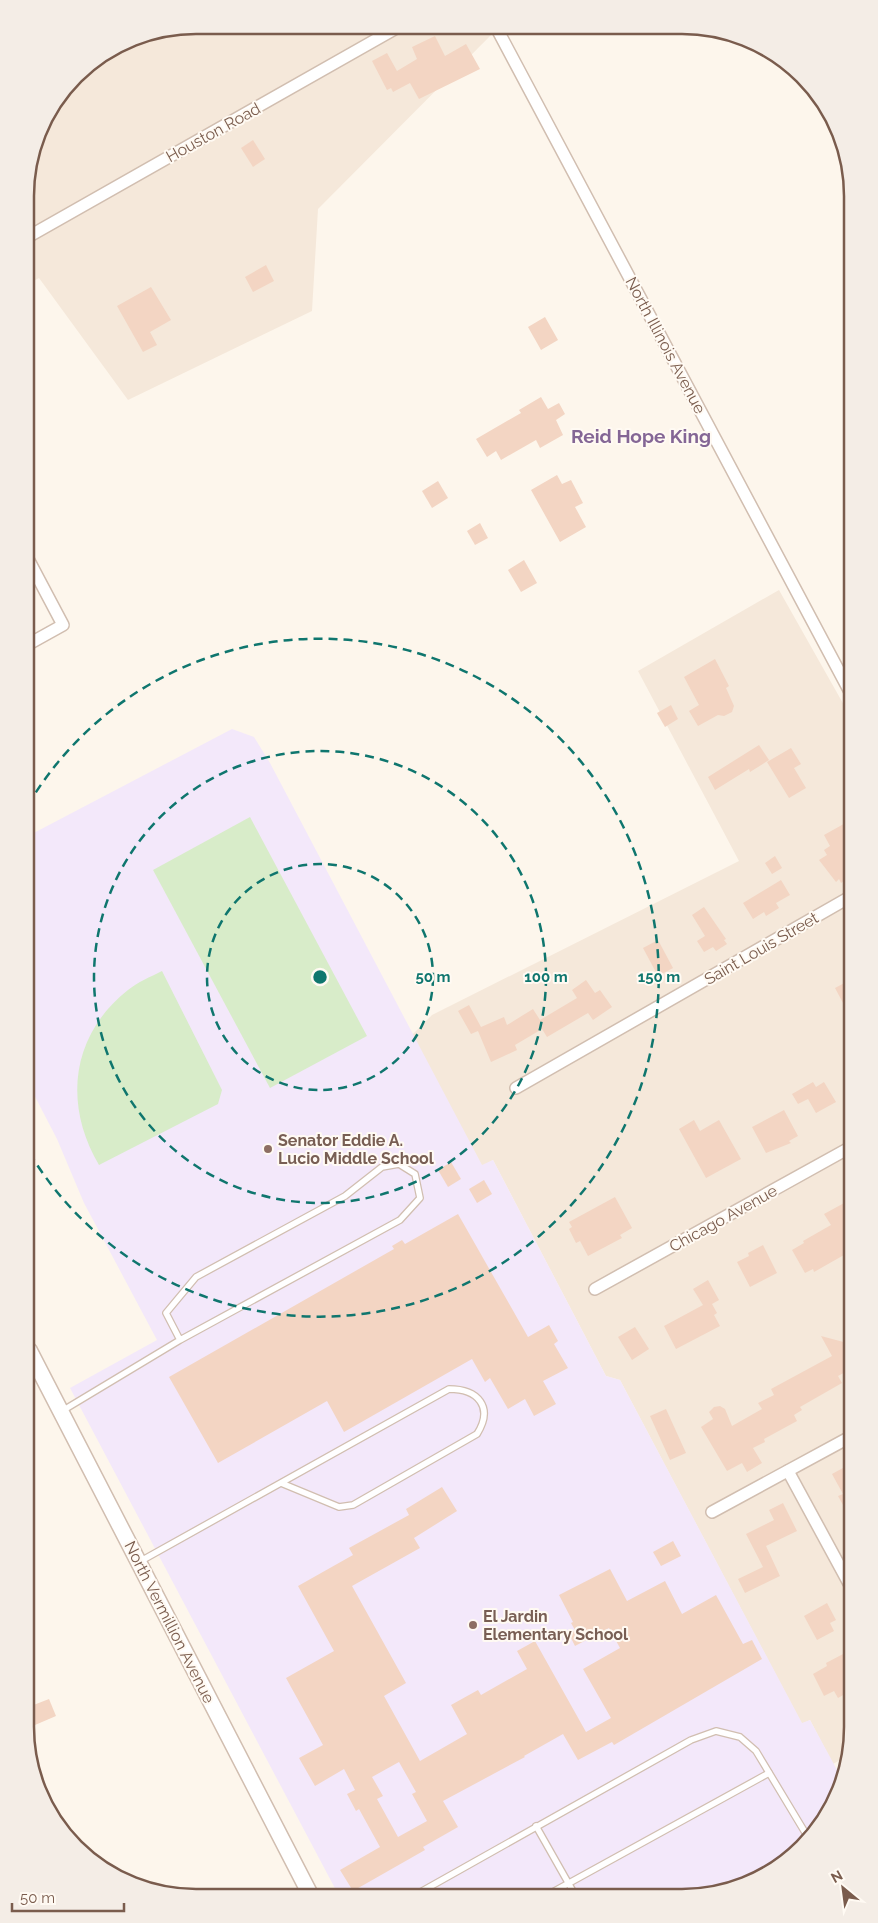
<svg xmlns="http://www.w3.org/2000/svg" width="878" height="1923" font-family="Raleway,sans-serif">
  <rect width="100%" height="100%" fill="#fdf6ec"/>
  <!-- residential -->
  <g fill="#f5e8da">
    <path d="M196,25L499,27L318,209L312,311L128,400L39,278L26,285L25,184L42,121L83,68L131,38Z"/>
    <path d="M779,590L849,714L853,1739L849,1755L833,1764L810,1720L802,1724L620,1380L606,1376L493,1160L482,1166L412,1035L432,1015L739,861L638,671Z"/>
  </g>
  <!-- education -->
  <path fill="#f3e8fa" d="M232,729L254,737L270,763L482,1165L493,1160L606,1376L620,1380L802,1723L810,1720L843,1781L840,1792L818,1831L784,1863L753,1880L727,1892L338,1894L70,1388L157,1340L84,1203L57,1139L29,1085L28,836Z"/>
  <!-- green -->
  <g fill="#d8ecc9">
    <path d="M250,817L367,1036L270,1088L153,870Z"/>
    <path d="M162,971L222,1090L218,1104L99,1165C63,1104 71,1035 128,990C138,982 150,977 162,971Z"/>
  </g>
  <!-- building -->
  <g fill="#f3d5c3" fill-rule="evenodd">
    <path d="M435,36L445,56L466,44L480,69L419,99L410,83L393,92L391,88L387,90L372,61L387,53L397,71L417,59L412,47Z"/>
    <path d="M253,140L265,159L253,167L241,148Z"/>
    <path d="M266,265L274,281L253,292L245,277Z"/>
    <path d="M151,287L171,320L150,332L157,345L143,352L117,306Z"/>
    <path d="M545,317L558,340L541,350L528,327Z"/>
    <path d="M541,397L548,409L559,403L565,414L556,420L563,435L540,448L536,440L501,460L496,451L487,457L476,439L521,413L519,410Z"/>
    <path d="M557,475L562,484L571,480L583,503L575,507L586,527L560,542L531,490Z"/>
    <path d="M438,481L448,498L432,508L422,491Z"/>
    <path d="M480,523L488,538L475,545L467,531Z"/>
    <path d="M524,560L537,583L521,592L508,570Z"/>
    <path d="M715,659L729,686L726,688L734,706L732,712L724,716L718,715L698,726L689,711L699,705L684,677Z"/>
    <path d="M671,705L678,719L665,727L657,713Z"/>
    <path d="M759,745L769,760L750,772L749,769L715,790L708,777Z"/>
    <path d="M791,748L801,764L794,768L806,788L789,798L767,762Z"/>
    <path d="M849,821L850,876L841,883L839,879L836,882L819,860L827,855L824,850L830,846L824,835Z"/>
    <path d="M775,856L782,868L772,874L765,863Z"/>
    <path d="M781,880L790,895L776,903L779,908L766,916L764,912L753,919L743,903Z"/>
    <path d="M704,907L726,939L724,940L727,944L716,951L713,947L704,952L697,941L705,936L692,915Z"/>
    <path d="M658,940L673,968L658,976L643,948Z"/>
    <path d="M586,980L595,993L600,990L612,1007L593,1020L588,1013L547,1037L542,1029L515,1045L517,1050L491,1062L478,1031L471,1034L458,1011L469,1005L481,1027L504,1017L507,1025L533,1009L540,1020L577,998L572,990Z"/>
    <path d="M850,980V1016L835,988Z"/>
    <path d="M813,1082L816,1087L824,1082L836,1102L816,1113L808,1099L798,1104L792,1094Z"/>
    <path d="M784,1110L798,1136L789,1141L791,1143L766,1153L752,1127Z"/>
    <path d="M694,1120L700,1131L719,1120L741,1159L706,1178L679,1129Z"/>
    <path d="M451,1162L461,1179L448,1187L438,1170Z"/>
    <path d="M484,1180L492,1194L477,1203L469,1189Z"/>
    <path d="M615,1197L632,1228L620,1235L622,1238L588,1256L580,1241L576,1243L569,1229L572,1227L569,1222Z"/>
    <path d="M846,1202L851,1210V1251L814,1272L813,1269L805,1273L792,1250L804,1243L803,1241L831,1225L824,1214Z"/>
    <path d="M458,1214L528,1337L549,1325L558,1341L554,1344L568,1368L543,1381L556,1404L534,1416L525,1399L508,1409L490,1378L485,1382L472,1359L344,1432L327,1401L218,1463L169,1377L394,1249L392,1246L402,1240L405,1244Z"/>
    <path d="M763,1245L777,1273L750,1287L737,1262L749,1256L748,1253Z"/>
    <path d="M708,1280L719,1300L712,1304L717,1313L714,1315L720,1326L676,1349L664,1326L703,1305L693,1289Z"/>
    <path d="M635,1327L649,1349L632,1360L618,1337Z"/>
    <path d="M821,1336L851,1344V1369L838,1376L842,1383L800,1407L802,1410L794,1415L797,1421L764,1439L765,1442L753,1448L762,1463L747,1472L742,1463L727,1471L701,1427L713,1419L709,1412L714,1407L720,1406L725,1409L732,1426L762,1409L758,1403L774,1395L771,1389L832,1356Z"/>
    <path d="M666,1409L686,1453L670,1460L650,1416Z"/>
    <path d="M852,1463V1521L838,1496L843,1494L832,1474Z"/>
    <path d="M442,1487L457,1511L414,1538L420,1548L352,1586L406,1683L384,1696L420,1761L467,1734L451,1705L478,1690L481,1695L527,1669L517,1651L535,1641L586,1732L611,1718L583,1669L620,1648L609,1628L575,1646L569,1634L575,1630L571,1623L573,1622L559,1595L610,1569L627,1601L665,1581L682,1614L716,1595L743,1644L752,1640L762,1659L614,1745L612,1742L578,1760L563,1734L524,1756L525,1757L443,1801L458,1827L423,1847L425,1850L353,1891L340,1870L380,1847L359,1809L356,1811L347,1794L355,1790L344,1769L315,1786L299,1758L323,1745L286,1678L334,1651L298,1586L353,1555L349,1548L409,1515L406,1509ZM399,1762L416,1792L412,1794L427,1821L398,1837L377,1799L383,1796L372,1777Z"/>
    <path d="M783,1503L797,1531L766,1546L780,1576L745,1593L738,1579L763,1567L746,1534L774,1520L769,1510Z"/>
    <path d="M673,1541L681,1556L661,1566L653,1552Z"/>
    <path d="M827,1603L836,1620L830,1623L834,1631L817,1640L804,1616Z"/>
    <path d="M845,1653L852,1666V1690L838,1698L834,1691L824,1696L813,1674L827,1666L826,1663Z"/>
    <path d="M49,1699L56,1716L35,1725L31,1714V1706Z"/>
  </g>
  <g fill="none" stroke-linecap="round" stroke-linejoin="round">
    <!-- service casing -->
    <g stroke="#d1beb0" stroke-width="8">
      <g id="service">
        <path d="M62,1411L180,1340L166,1313L196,1277L345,1196L382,1167L399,1164L415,1174L420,1198L400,1220L180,1340"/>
        <path d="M139,1562L449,1389C478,1389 494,1407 477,1434L353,1505L339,1507L281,1483"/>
        <path d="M536,1826L574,1893"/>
        <path d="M551,1893L769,1773"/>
        <path d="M417,1894L691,1740L716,1731L740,1737L756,1751L809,1839"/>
      </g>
    </g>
    <!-- minor casing -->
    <g stroke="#d1beb0" stroke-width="14">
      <g id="minor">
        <path d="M496,27L849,690"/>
        <path d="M26,238L400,26"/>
        <path d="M27,557L63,625L27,645"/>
        <path d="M516,1088L850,897"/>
        <path d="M595,1289L851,1147"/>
        <path d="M788,1471L852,1589"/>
        <path d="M712,1512L852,1436"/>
      </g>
    </g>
    <!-- tertiary casing -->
    <g stroke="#d1beb0" stroke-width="18">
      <path id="tertiary" d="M29,1350L310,1894"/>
    </g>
    <!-- service -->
    <use href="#service" stroke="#fff" stroke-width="5.5"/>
    <!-- minor -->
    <use href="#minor" stroke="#fff" stroke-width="11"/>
    <!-- tertiary -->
    <use href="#tertiary" stroke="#fff" stroke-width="15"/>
  </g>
  <!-- distance rings -->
  <g fill="none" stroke="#0f766e" stroke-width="2.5" stroke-dasharray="9 6">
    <circle cx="320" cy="977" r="113"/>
    <circle cx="320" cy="977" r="226"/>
    <path d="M28 805A339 339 0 1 1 29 1152"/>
  </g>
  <!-- markers -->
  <g fill="#8d6e63" stroke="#fffaf3" stroke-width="2">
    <circle cx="268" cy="1149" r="5"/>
    <circle cx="473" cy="1625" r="5"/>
  </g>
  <g text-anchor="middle" stroke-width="4" stroke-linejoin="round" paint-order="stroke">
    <!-- street labels -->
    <g font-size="16" fill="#7a5c4d" stroke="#fffaf3">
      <text transform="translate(213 132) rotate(-29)" y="6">Houston Road</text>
      <text transform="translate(666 345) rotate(62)" y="6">North Illinois Avenue</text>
      <text transform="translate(761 948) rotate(-30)" y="6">Saint Louis Street</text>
      <text transform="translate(723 1218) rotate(-29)" y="6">Chicago Avenue</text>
      <text transform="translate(170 1622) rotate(63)" y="6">North Vermillion Avenue</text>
    </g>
    <!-- education labels -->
    <g font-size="16" font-weight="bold" fill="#785e54" stroke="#fffaf3" text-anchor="start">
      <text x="278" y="1146">Senator Eddie A.<tspan x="278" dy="18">Lucio Middle School</tspan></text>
      <text x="483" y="1622">El Jardin<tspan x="483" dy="18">Elementary School</tspan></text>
    </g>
    <!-- quarter labels -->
    <g font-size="19" font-weight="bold" fill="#846695" stroke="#fffaf3">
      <text x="641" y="443">Reid Hope King</text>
    </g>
  </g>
  <!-- crop -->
  <path d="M0 0H878V1923H0ZM196 34H682A162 162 0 0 1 844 196V1727A162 162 0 0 1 682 1889H196A162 162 0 0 1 34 1727V196A162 162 0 0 1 196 34Z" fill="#f4ede6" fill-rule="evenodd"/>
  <path fill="none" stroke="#7a5c4d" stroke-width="2.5" d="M196 34H682A162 162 0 0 1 844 196V1727A162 162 0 0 1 682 1889H196A162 162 0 0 1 34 1727V196A162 162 0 0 1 196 34Z"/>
  <circle cx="320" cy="977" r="8" fill="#0f766e" stroke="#fffaf3" stroke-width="2.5"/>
  <g font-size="15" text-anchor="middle" font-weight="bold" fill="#0f766e" stroke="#fffaf3" stroke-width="4" stroke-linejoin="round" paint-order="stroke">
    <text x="433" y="982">50 m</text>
    <text x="546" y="982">100 m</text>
    <text x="659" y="982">150 m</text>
  </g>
  <!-- north arrow -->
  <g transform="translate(843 1888) rotate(331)" stroke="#fffaf3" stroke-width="4" paint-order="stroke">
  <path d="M0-4L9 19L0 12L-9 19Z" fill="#7a5c4d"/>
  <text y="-8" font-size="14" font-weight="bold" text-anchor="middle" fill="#7a5c4d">N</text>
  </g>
  <!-- scale -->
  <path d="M12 1903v8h112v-8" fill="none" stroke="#7a5c4d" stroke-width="2.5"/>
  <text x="20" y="1903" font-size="15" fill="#7a5c4d" stroke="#fffaf3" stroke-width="4" paint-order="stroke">50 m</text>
</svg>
